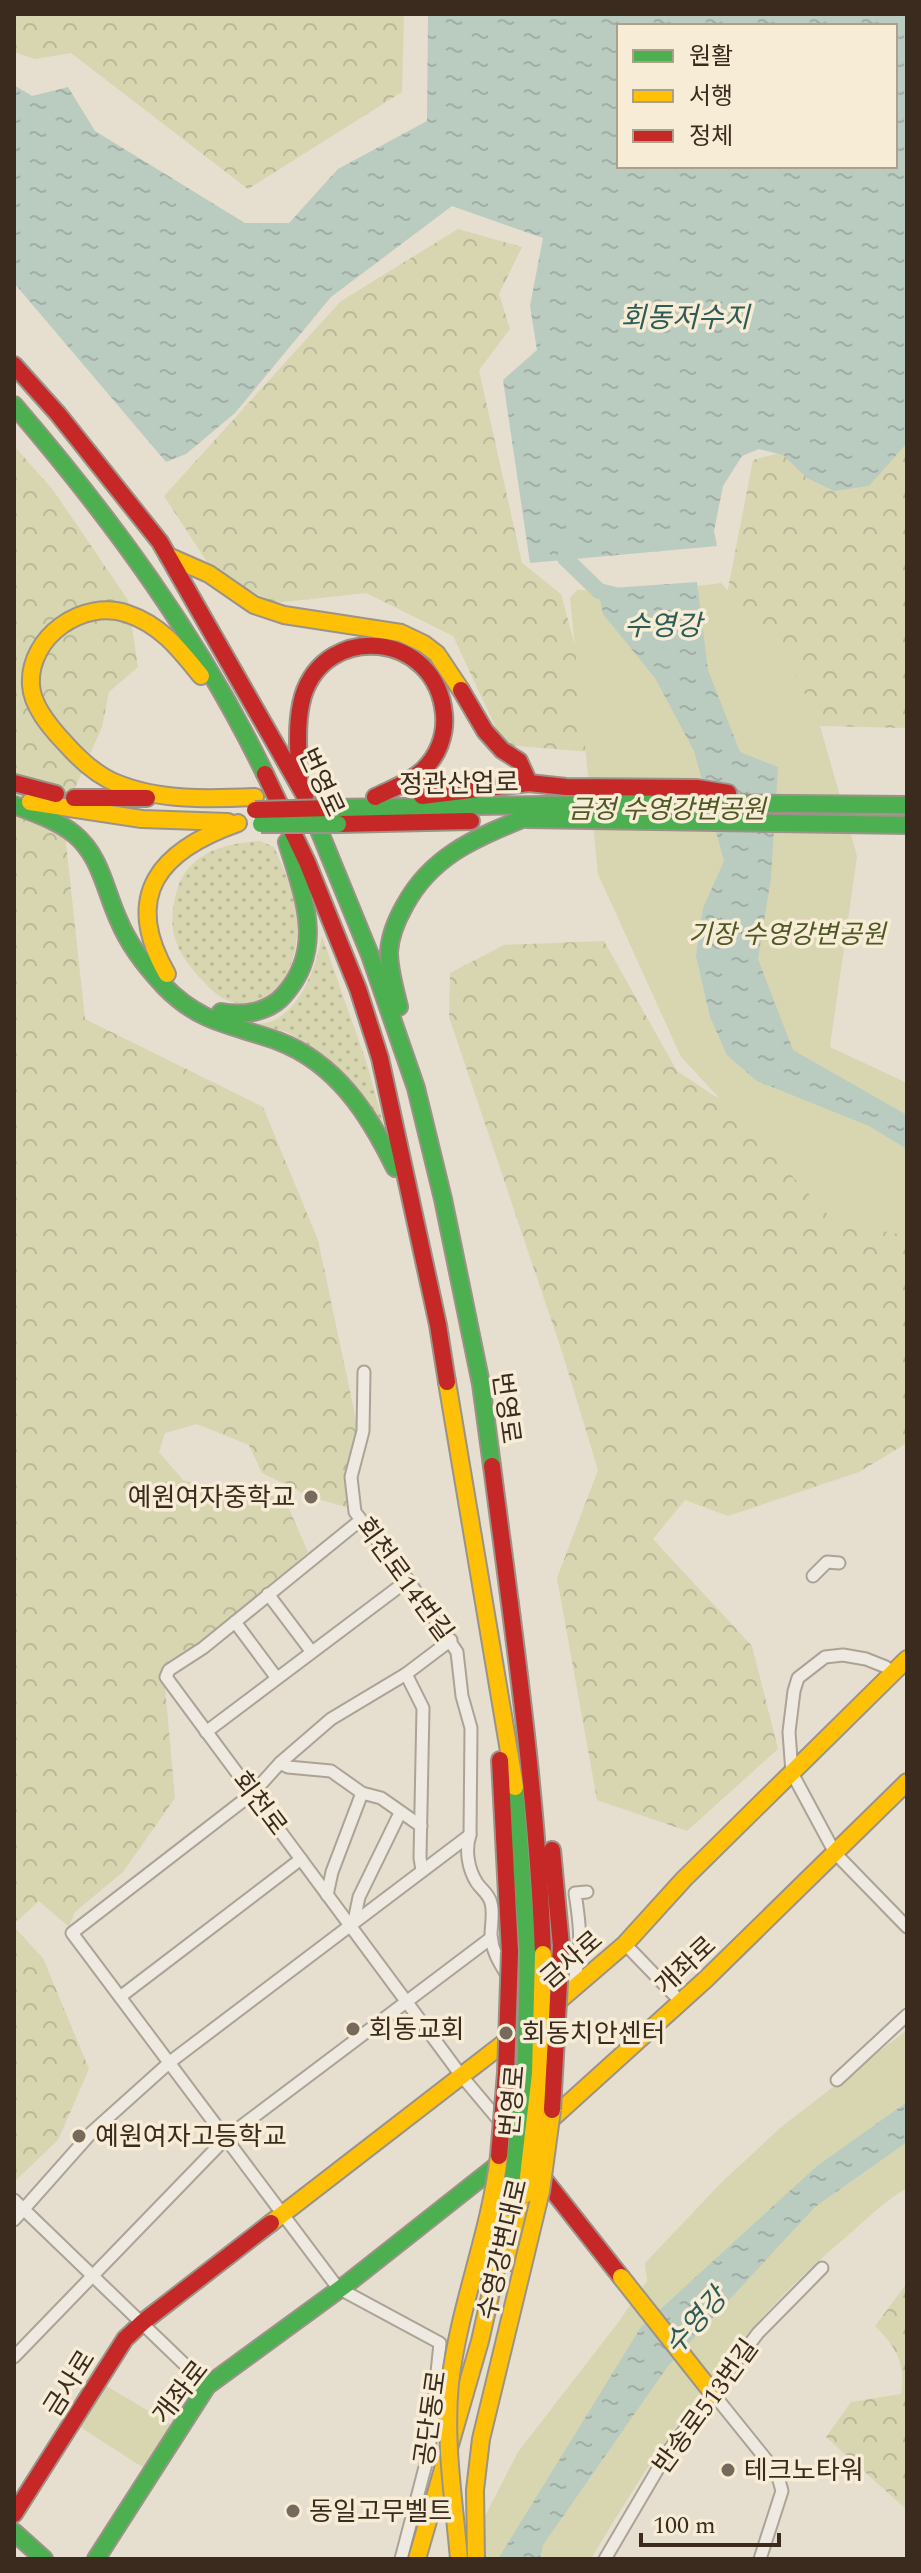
<svg xmlns="http://www.w3.org/2000/svg" width="921" height="2573" font-family="Spectral,'Noto Sans KR',serif">
  <defs>
    <pattern id="grass-dots" width="8" height="8" patternUnits="userSpaceOnUse" patternTransform="scale(2)"><rect width="8" height="8" fill="#d7d6b1"/><path d="M2 2h.1M6 6h.1" fill="none" stroke="#b9b898" stroke-width="1.8" stroke-linecap="round"/></pattern>
    <pattern id="forest-crowns" width="20" height="18" patternUnits="userSpaceOnUse" patternTransform="scale(2)"><rect width="20" height="18" fill="#d7d6b1"/><path d="M2 6a3 3 0 1 1 6 0M12 15a3 3 0 1 1 6 0" fill="none" stroke="#b9b898"/></pattern>
    <pattern id="water-ripples" width="26" height="14" patternUnits="userSpaceOnUse" patternTransform="scale(2)"><rect width="26" height="14" fill="#bacbc0"/><path d="M2 4q2-2 4 0t4 0M15 11q2-2 4 0t4 0" fill="none" stroke="#a1aea5"/></pattern>
  </defs>
  <rect width="100%" height="100%" fill="#e6decf"/>
  <!-- grass -->
  <g fill="url(#grass-dots)">
    <path d="M260,841L274,847C281,865 293,885 296,904C303,943 288,1012 236,1003C222,1001 210,989 201,979C175,951 166,929 177,890C189,852 224,844 260,841Z"/>
    <path d="M322,936L367,1064L387,1137L306,1044L287,1032L246,1023C252,1023 259,1024 265,1023C299,1017 317,965 322,936Z"/>
  </g>
  <!-- forest -->
  <g fill="url(#forest-crowns)">
    <path d="M14,14H404L402,92L248,189L71,53L35,59L14,52Z"/>
    <path d="M458,229L522,247L499,294L510,329L479,370L522,563L561,594L604,753L504,745L453,636L366,593L274,603L213,571L164,496L341,301Z"/>
    <path d="M907,419V728L702,723L753,460Z"/>
    <path d="M14,446L53,490L128,600L138,667L109,692L102,727L63,815L85,1019L263,1107L318,1240L358,1429L353,1509L311,1497L262,1473L249,1445L197,1424L165,1433L159,1452L184,1481L259,1489L286,1502L308,1552L235,1622L163,1665L175,1798L123,1872L75,1912L69,1927L39,1901L14,1924Z"/>
    <path d="M604,941L677,1071L713,1095L870,1171L907,1213V1443L859,1472L728,1516L685,1500L653,1539L752,1646L778,1749L687,1831L597,1800L557,1578L598,1470L562,1352L449,1017L450,973L504,945Z"/>
    <path d="M14,1927L43,1958L89,2069L58,2140L14,2182Z"/>
    <path d="M907,2283V2510L826,2437L851,2402L901,2394C906,2364 897,2348 875,2326Z"/>
  </g>
  <!-- park -->
  <g fill="#d7d6b1">
    <path d="M721,583L787,656L820,726L857,856L830,1047L907,1083V1236L834,1221L681,1057L598,874L570,598L577,590L652,592Z"/>
    <path d="M907,2030V2188C884,2201 865,2221 845,2238C736,2329 663,2438 591,2559H463L518,2452L617,2324L647,2281L645,2263L721,2183L780,2128Z"/>
    <path d="M103,2384L174,2426L147,2470L77,2425Z"/>
  </g>
  <!-- water -->
  <g fill="url(#water-ripples)" fill-rule="evenodd">
    <path d="M428,14H907V443L869,486L834,491L807,478L783,455L759,449L742,456L723,486L714,531L717,546L530,563L503,380L537,350L530,306L543,238L452,206L331,297L235,413L186,454L166,462L14,283V85L32,96L68,87L95,131L245,223H289L338,169L427,121ZM619,26H895V166H619Z"/>
    <path d="M697,582L708,670L740,752L778,767L771,878L758,959L793,1050L907,1115V1149L869,1126L757,1081L727,1055L710,1017L696,956L703,908L724,861L694,751L655,678L603,614L598,589Z"/>
    <path d="M907,2102V2142L815,2207L668,2366L543,2545L540,2559H498L641,2327L817,2166Z"/>
  </g>
  <g fill="none" stroke-linecap="round" stroke-linejoin="round">
    <!-- river -->
    <path stroke="#bacbc0" stroke-width="16" d="M572,542L565,558L599,591L619,596"/>
    <!-- street casing -->
    <g stroke="#aca397" stroke-width="15">
      <g id="street">
        <path d="M364,1372L363,1431L351,1477L355,1512L408,1580L457,1652L462,1696L471,1728L470,1835C465,1850 468,1869 477,1883C482,1890 489,1894 491,1903C494,1913 491,1925 491,1935C492,1951 499,1962 507,1975"/>
        <path d="M362,1522L357,1523L203,1648L169,1670L166,1677L460,2074L502,2124"/>
        <path d="M813,1576L827,1562L839,1563"/>
        <path d="M268,1594L311,1651"/>
        <path d="M235,1622L276,1677"/>
        <path d="M406,1674L423,1708L420,1858L422,1870"/>
        <path d="M892,1675L886,1667L866,1659L843,1655L825,1657L798,1678L794,1691L789,1732L792,1773L835,1853L907,1927"/>
        <path d="M206,1732L408,1580"/>
        <path d="M280,1763L288,1767L331,1771L362,1793L381,1798L421,1826"/>
        <path d="M327,1895L332,1872L362,1793"/>
        <path d="M354,1921L359,1897L400,1813"/>
        <path d="M625,1944L681,2002"/>
        <path d="M571,1987C584,1957 580,1924 575,1893L587,1892"/>
        <path d="M120,1997L301,1859"/>
        <path d="M837,2080L907,2015"/>
        <path d="M14,2200L207,2386"/>
        <path d="M14,2220L92,2132L170,2062L470,1835"/>
        <path d="M14,2357L227,2137L491,1938"/>
        <path d="M715,2396L777,2473L782,2491L760,2559"/>
        <path d="M401,2559L429,2452L440,2343L338,2288L72,1933L253,1793L280,1763L331,1719L406,1674L451,1640"/>
        <path d="M605,2559L669,2450L758,2333L822,2268"/>
      </g>
    </g>
    <!-- fast casing -->
    <g stroke="#9b9388" stroke-width="20">
      <g id="fast">
        <path d="M14,405C111,518 200,639 265,774"/>
        <path d="M305,796L370,955L416,1088L443,1199L481,1384L492,1466"/>
        <path d="M14,805C34,813 57,820 74,834C101,856 105,891 119,921C129,945 146,967 164,986C201,1024 231,1024 278,1041C336,1063 369,1114 395,1168"/>
        <path d="M332,808L690,803L907,805"/>
        <path d="M527,819L907,825"/>
        <path d="M399,1007C395,989 389,971 389,952C390,935 397,919 405,905C431,857 473,839 522,819"/>
        <path d="M221,1012C243,1016 268,1013 284,995C326,948 303,895 287,842"/>
        <path d="M515,1787L528,1954"/>
        <path d="M14,2532L44,2559"/>
        <path d="M96,2559L207,2386L348,2283L500,2163"/>
      </g>
    </g>
    <!-- slow casing -->
    <g stroke="#9b9388" stroke-width="20">
      <g id="slow">
        <path d="M168,556L209,574L254,605L284,615L401,633L424,644L437,654L461,690"/>
        <path d="M201,676C180,650 161,625 128,614C83,598 28,637 31,685C32,706 50,727 64,742C79,759 96,775 116,783C159,801 210,799 255,797"/>
        <path d="M30,802L142,819L228,822"/>
        <path d="M167,974C121,894 161,850 238,823"/>
        <path d="M447,1382L515,1787"/>
        <path d="M554,2005L625,1944L684,1879L907,1659"/>
        <path d="M548,2122L706,1979L907,1782"/>
        <path d="M271,2223L513,2036"/>
        <path d="M515,2263L524,2210"/>
        <path d="M417,2559L480,2341L510,2208"/>
      </g>
    </g>
    <!-- jam casing -->
    <g stroke="#9b9388" stroke-width="20">
      <g id="jam">
        <path d="M14,365L58,414L160,542L305,796"/>
        <path d="M461,690L485,731L502,750L519,761L529,783"/>
        <path d="M265,774L307,862L358,989L380,1058L438,1325L447,1382"/>
        <path d="M299,782C299,754 295,724 303,696C326,622 436,631 444,714C446,735 438,756 423,770C409,783 391,789 375,797"/>
        <path d="M14,783L56,794"/>
        <path d="M422,796L529,783L566,787L697,788L728,793"/>
        <path d="M74,798H147"/>
        <path d="M338,824L471,821"/>
        <path d="M492,1466C513,1629 537,1790 543,1954"/>
        <path d="M500,1760L510,1952"/>
        <path d="M552,1850L561,1946"/>
        <path d="M539,2173L621,2277"/>
        <path d="M14,2514L125,2339L143,2322L271,2223"/>
      </g>
    </g>
    <!-- street -->
    <use href="#street" stroke="#eee9e1" stroke-width="11"/>
    <!-- fast -->
    <use href="#fast" stroke="#4caf50" stroke-width="16"/>
    <!-- slow -->
    <use href="#slow" stroke="#ffc107" stroke-width="16"/>
    <!-- jam -->
    <use href="#jam" stroke="#c62828" stroke-width="16"/>
    <!-- fast-bridge casing -->
    <g stroke="#9b9388" stroke-width="20" stroke-linecap="butt">
      <g id="fast-bridge">
        <path d="M261,824H338"/>
        <path d="M510,2208L526,2062L528,1954"/>
      </g>
    </g>
    <!-- slow-bridge casing -->
    <g stroke="#9b9388" stroke-width="20" stroke-linecap="butt">
      <g id="slow-bridge">
        <path d="M526,2194L540,2074L543,1954"/>
        <path d="M621,2277L715,2396"/>
        <path d="M459,2559C454,2500 444,2442 450,2383C459,2306 490,2233 499,2156"/>
        <path d="M476,2559L475,2490L481,2439L541,2191L552,2110"/>
      </g>
    </g>
    <!-- jam-bridge casing -->
    <g stroke="#9b9388" stroke-width="20" stroke-linecap="butt">
      <g id="jam-bridge">
        <path d="M255,810L332,808"/>
        <path d="M552,2110L561,1946"/>
        <path d="M499,2156L506,2073L510,1952"/>
      </g>
    </g>
    <!-- fast-bridge -->
    <use href="#fast-bridge" stroke="#4caf50" stroke-width="16"/>
    <!-- slow-bridge -->
    <use href="#slow-bridge" stroke="#ffc107" stroke-width="16"/>
    <!-- jam-bridge -->
    <use href="#jam-bridge" stroke="#c62828" stroke-width="16"/>
  </g>
  <!-- markers -->
  <g fill="#776a5d" stroke="#f7ecd5" stroke-width="3">
    <circle cx="311" cy="1497" r="8"/>
    <circle cx="353" cy="2029" r="8"/>
    <circle cx="506" cy="2033" r="8"/>
    <circle cx="79" cy="2136" r="8"/>
    <circle cx="728" cy="2470" r="8"/>
    <circle cx="293" cy="2511" r="8"/>
  </g>
  <g text-anchor="middle" stroke-width="7" stroke-linejoin="round" paint-order="stroke">
    <!-- street labels -->
    <g font-size="26" fill="#3b2b1f" stroke="#f7ecd5">
      <text transform="translate(322 782) rotate(65)" y="9">번영로</text>
      <text transform="translate(459 783) rotate(-1)" y="9">정관산업로</text>
      <text transform="translate(507 1408) rotate(82)" y="9">번영로</text>
      <text transform="translate(405 1579) rotate(54)" y="9">회천로14번길</text>
      <text transform="translate(260 1803) rotate(53)" y="9">회천로</text>
      <text transform="translate(571 1959) rotate(-41)" y="9">금사로</text>
      <text transform="translate(685 1965) rotate(-43)" y="9">개좌로</text>
      <text transform="translate(512 2101) rotate(-85)" y="9">번영로</text>
      <text transform="translate(502 2249) rotate(-77)" y="9">수영강변대로</text>
      <text transform="translate(69 2383) rotate(-58)" y="9">금사로</text>
      <text transform="translate(180 2392) rotate(-52)" y="9">개좌로</text>
      <text transform="translate(705 2406) rotate(-54)" y="9">반송로513번길</text>
      <text transform="translate(430 2418) rotate(-82)" y="9">공단동로</text>
    </g>
    <!-- park labels -->
    <g font-size="26" font-style="italic" fill="#4e5824" stroke="#f7ecd5">
      <text x="667" y="818">금정 수영강변공원</text>
      <text x="787" y="943">기장 수영강변공원</text>
    </g>
    <!-- poi labels -->
    <g font-size="26" fill="#3b2b1f" stroke="#f7ecd5" text-anchor="start">
      <text x="295" y="1506" text-anchor="end">예원여자중학교</text>
      <text x="369" y="2038">회동교회</text>
      <text x="522" y="2042">회동치안센터</text>
      <text x="95" y="2145">예원여자고등학교</text>
      <text x="744" y="2479">테크노타워</text>
      <text x="309" y="2520">동일고무벨트</text>
    </g>
    <!-- water labels -->
    <g font-size="28" font-style="italic" fill="#2d5c57" stroke="#f7ecd5">
      <text x="685" y="327">회동저수지</text>
      <text x="663" y="635">수영강</text>
      <text transform="translate(695 2321) rotate(-48)" y="10">수영강</text>
    </g>
  </g>
  <!-- border -->
  <rect width="921" height="2573" fill="none" stroke="#3b2b1f" stroke-width="32"/>
  <!-- legend -->
  <rect x="617" y="24" width="280" height="144" fill="#f7ecd5" stroke="#ac9f8c" stroke-width="2"/>
  <rect x="633" y="50" width="40" height="12" fill="#4caf50" stroke="#ac9f8c" stroke-width="2"/>
  <text x="689" y="64" font-size="24" fill="#3b2b1f">원활</text>
  <rect x="633" y="90" width="40" height="12" fill="#ffc107" stroke="#ac9f8c" stroke-width="2"/>
  <text x="689" y="104" font-size="24" fill="#3b2b1f">서행</text>
  <rect x="633" y="130" width="40" height="12" fill="#c62828" stroke="#ac9f8c" stroke-width="2"/>
  <text x="689" y="144" font-size="24" fill="#3b2b1f">정체</text>
  <!-- scale -->
  <path d="M641 2533v12h138v-12" fill="none" stroke="#3b2b1f" stroke-width="4"/>
  <text x="653" y="2533" font-size="24" fill="#3b2b1f" stroke="#f7ecd5" stroke-width="6" paint-order="stroke">100 m</text>
</svg>
